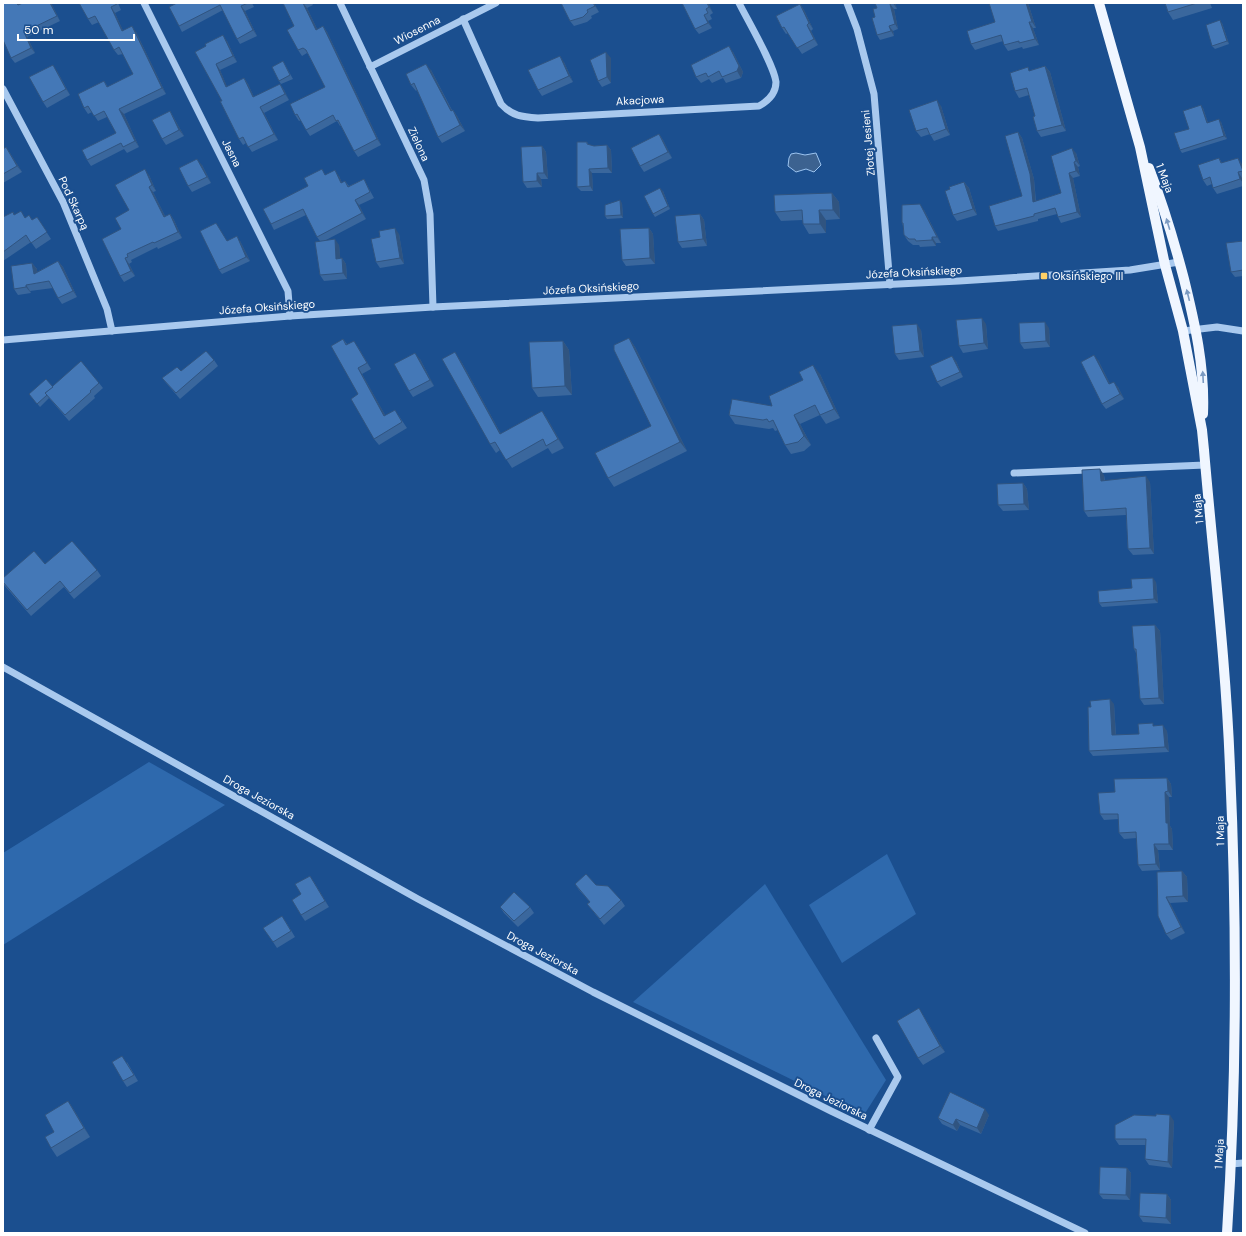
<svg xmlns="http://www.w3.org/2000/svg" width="1246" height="1236" font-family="'DM Sans',sans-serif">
  <rect width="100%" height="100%" fill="#1b4f8f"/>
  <!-- green -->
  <g fill="#2e69ad">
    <path d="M149,762L225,805L3,945V853Z"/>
    <path d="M887,854L916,914L842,963L809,905Z"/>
    <path d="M765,884L886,1080L864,1115L633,1002Z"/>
  </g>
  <!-- water -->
  <path fill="#3c6290" stroke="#9cc4f0" d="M796,153L805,155L816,153L821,165L814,172L806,169L796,172L788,166L789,158L791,154Z"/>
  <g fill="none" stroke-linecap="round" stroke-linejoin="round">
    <!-- minor -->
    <g stroke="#a9c9ee" stroke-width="7">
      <path d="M144,3L288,291L290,316"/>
      <path d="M340,3L424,180L430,214L433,307"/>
      <path d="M847,3L857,29L874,94L890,285"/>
      <path d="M463,19L501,104C512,116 522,117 538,118L759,106C768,101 776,94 776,82C774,65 748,21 739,3"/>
      <path d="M370,67L496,3"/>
      <path d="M3,89L63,202L107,309L112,331"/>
      <path d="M1183,331L1217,327L1243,331"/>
      <path d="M3,340L290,316L433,307L959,281L1130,270L1179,262"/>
      <path d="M1014,473L1205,465"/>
      <path d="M3,667L418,899L593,992L831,1111L1085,1233"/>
      <path d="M869,1130L898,1077L876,1038"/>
      <path d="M1231,1164L1243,1163"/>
    </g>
    <!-- major -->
    <g stroke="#f0f6ff" stroke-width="10">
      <path d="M1099,3L1140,147L1165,265L1183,331L1202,430L1204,450C1213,556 1226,662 1230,768C1237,923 1237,1078 1227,1233"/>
      <path d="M1149,168C1163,204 1174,241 1184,279C1195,324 1205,367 1203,414"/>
    </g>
  </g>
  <!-- wall -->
  <g fill="#3a679d">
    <path d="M3,3H17L18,5L23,3H51L60,21L27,37L35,53L15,63L11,58Z"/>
    <path d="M118,3L121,10L115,13L123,31L136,32L166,94L124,114L139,147L127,153L124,149L91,166L87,160L116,133L107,117L98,121L92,112L88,114L84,108L104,81L108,87L133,74L123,54L118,55L114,50L99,22L92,25L88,19Z"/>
    <path d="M177,3H252L254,7L245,11L257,36L240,44L237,39L223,10L182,32L179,26Z"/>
    <path d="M283,3H312L313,5L307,8L317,29L323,26L327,32L381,145L358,157L354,151L341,126H340L337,121L310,136L306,130L301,120L299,121L295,115L325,87L308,54L307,53L302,56L298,50L294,26Z"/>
    <path d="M594,3L599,12L591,16L592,18L587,22L574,26L570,21Z"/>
    <path d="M708,3L713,13L710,15L712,19L708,21L712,28L699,34L695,29Z"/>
    <path d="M875,3H895L897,9H894L898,29L893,31L894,36L880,40L877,35L875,17L877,8Z"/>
    <path d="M989,3H1028L1036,28H1033L1039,45L1023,49L1022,47L1008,51L1004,45L1003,41L975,50L971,44L995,22Z"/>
    <path d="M1165,3H1210L1212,8L1173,20L1168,12Z"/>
    <path d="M800,4L804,10L813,29L811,31L818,45L802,54L788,33L786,34L782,28Z"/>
    <path d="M1222,23L1229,44L1215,49L1212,46Z"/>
    <path d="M227,41L237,62L220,70L227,87L244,78L248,84L254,97L280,84L284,90L289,100L264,113L278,140L252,152L246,143L243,145L239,139L222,101L195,52Z"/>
    <path d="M733,52L743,72L741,78L726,83L723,78L712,83L709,79L701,83L696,77Z"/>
    <path d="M611,58V83L602,87L598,81Z"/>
    <path d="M283,61L293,79L281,84L279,81Z"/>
    <path d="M564,62L573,82L542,96L538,90Z"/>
    <path d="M1045,66L1050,72L1066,131L1041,137L1037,131L1035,116L1029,95L1019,98L1015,91L1031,70Z"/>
    <path d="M431,70L452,110H453L457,116L465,131L442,143L438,137L417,90L416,91L411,85Z"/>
    <path d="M57,71L70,95L47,108L43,102Z"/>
    <path d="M941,106L950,135L934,141L930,134L921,137L916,131Z"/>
    <path d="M1203,108L1208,123L1221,122L1227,139L1182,153L1180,150L1189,129Z"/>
    <path d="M170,111L174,118L184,136L166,145L162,139Z"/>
    <path d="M1018,132L1022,138L1034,179L1036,201L1061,193L1076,153L1080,166L1078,167L1080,176L1073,178L1081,217L1061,223L1058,217L1057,214L1038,219V221L998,231L995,226L1022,196Z"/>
    <path d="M659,134L663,140L672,158L644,172L640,166Z"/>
    <path d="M587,142L589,145L594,146L607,145L611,150L612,173H592L593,191H581L577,187Z"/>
    <path d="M542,146L546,152L548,179H541L542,187L527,188L523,182Z"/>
    <path d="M6,147L22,172L3,183V149Z"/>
    <path d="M1219,158L1222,163L1242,164L1243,166V178H1242L1243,186L1217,194L1213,188L1212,184L1207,186L1203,180Z"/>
    <path d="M202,165L211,183L192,192L188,186Z"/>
    <path d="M149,175L156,191L153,192L165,216L170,214L174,220L182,238L158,249L157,247L131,260L132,262L129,264L135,276L124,282L120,276L121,229L129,210Z"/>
    <path d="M326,175L339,176L342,183L345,181L349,186L364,179L367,185L374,198L359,205L366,219L326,240L339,245L340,258H342L346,264L347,279L324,281L320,275V241L317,237L306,215L274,230L271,224L308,186Z"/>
    <path d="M964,182L969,188L977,215L957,221L953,215L950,189Z"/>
    <path d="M663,191L670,209L655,217L653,214Z"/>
    <path d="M832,193L839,202L840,219L826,220V233L809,234L803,224V220L781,221L775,212Z"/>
    <path d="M622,203L623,218L607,219L605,216Z"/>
    <path d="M924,210L941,243H936V246L920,247L919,245H913L908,241L904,235L903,226L902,223Z"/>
    <path d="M13,212L15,215L32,220L37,217L51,239L36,249L31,242L3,261V217Z"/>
    <path d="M700,214L704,220L707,246L682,248L678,242Z"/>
    <path d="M649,228L653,234L655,264L626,266L622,260Z"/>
    <path d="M399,234L404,264L380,268L376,262Z"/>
    <path d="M228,241H240L250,261L222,274L219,270Z"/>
    <path d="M1243,241V276L1235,277L1231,272Z"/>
    <path d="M58,261L63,267L77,297L62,304L58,298L53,288L30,291L31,293L18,295L14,289L32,263L37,269V272Z"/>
    <path d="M986,324L988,349L963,353L959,346Z"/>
    <path d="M1049,328L1050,347L1024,349L1020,343Z"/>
    <path d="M921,330L924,357L899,360L895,354Z"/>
    <path d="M629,338L635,347L687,451L614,487L608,478L651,426Z"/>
    <path d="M343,339L347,344L358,347L371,369L362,374L385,415L399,416L407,428L379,445L374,439L358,394Z"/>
    <path d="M563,341L569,350L572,395L538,397L532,388Z"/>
    <path d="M420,359L434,386L413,397L409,391Z"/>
    <path d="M214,360L218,366L180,399L167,384L162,378L181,371Z"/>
    <path d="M1098,360L1110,384L1118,387L1124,399L1106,409L1102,404Z"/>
    <path d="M461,361L501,434L542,411L548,420L564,448L552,454L548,448L512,468L500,450L496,453L490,444Z"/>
    <path d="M956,361L963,377L941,387L937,382Z"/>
    <path d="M820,374L840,418L826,424L820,415L800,424L811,445L804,451L791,454L785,445L778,430L775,431L773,428L769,429L735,424L729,415L772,406Z"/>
    <path d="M99,383L103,388L94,396L95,398L69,421L49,398L40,407L29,394L53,387Z"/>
    <path d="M1104,475L1105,480L1150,482L1154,554L1133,555L1128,549L1126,515L1088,517L1084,511Z"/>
    <path d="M1023,483L1027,489L1029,510L1003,511L998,505Z"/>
    <path d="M45,564L97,570L101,576L74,599L64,587L31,616L5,586L3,583V578Z"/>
    <path d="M1156,582L1158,603L1102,607L1099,603L1132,588Z"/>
    <path d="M1155,625L1160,631L1164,704L1144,705L1140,699L1136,653L1134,649Z"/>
    <path d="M1114,704L1116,735L1139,734L1155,726L1167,731L1169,752L1093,756L1089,751Z"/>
    <path d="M1167,778L1171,784L1172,797H1169L1170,826L1172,829L1173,850H1158L1160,870L1142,871L1138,865L1137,838L1124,839L1119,833V819L1104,820L1100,814L1115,792Z"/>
    <path d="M1182,871L1187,877L1188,902L1170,903L1185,933L1171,940L1166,934L1157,872Z"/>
    <path d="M314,882L329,907L305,921L301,915V894Z"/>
    <path d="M575,884L621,900L625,906L604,925L592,910L587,904L590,902L579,890Z"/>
    <path d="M500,907H530L534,913L518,927L504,913Z"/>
    <path d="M286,922L295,937L277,948L273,942Z"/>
    <path d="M923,1015L945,1052L923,1065L918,1058Z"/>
    <path d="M127,1062L138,1081L127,1087L123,1081Z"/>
    <path d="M68,1101L74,1110L90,1137L57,1157L51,1148L54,1132Z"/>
    <path d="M989,1115L981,1134L960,1125L957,1131L942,1124L938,1118Z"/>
    <path d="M1156,1116L1174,1121L1172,1168L1149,1165L1145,1159L1146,1145H1119L1115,1139Z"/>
    <path d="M1127,1168L1131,1173L1130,1200L1103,1199L1099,1194Z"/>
    <path d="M1167,1194L1171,1200V1224L1143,1222L1139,1216Z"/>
  </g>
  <!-- shaded-wall -->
  <g fill="#305480">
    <path d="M50,3H51L60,21L57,16Z"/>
    <path d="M303,3L307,8L320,35L316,30Z"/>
    <path d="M593,3H594L599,12Z"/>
    <path d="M707,3H708L713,13L709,7Z"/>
    <path d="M893,3H895L897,9Z"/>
    <path d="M1026,3H1028L1036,28L1032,22Z"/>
    <path d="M800,4L804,10L813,29L809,23Z"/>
    <path d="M890,4L894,9L898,29L895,24Z"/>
    <path d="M241,6L245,11L257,36L253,30Z"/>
    <path d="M111,7L115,13L126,37L122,31Z"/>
    <path d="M704,15L708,21L712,28L708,23Z"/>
    <path d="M1220,20L1222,23L1229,44L1227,41Z"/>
    <path d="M1029,22L1033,28L1039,45L1035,39Z"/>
    <path d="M807,25L811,31L818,45L814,39Z"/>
    <path d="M132,26L136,32L166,94L162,88Z"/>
    <path d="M323,26L327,32L381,145L377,139Z"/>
    <path d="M889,26L893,31L894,36L891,31Z"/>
    <path d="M24,32L27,37L35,53L31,48Z"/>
    <path d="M223,35L227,41L237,62L233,56Z"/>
    <path d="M729,46L733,52L743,72L741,78L737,71Z"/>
    <path d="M606,52L611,58V83L607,77Z"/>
    <path d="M560,56L564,62L573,82L569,76Z"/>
    <path d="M216,64L220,70L230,93L226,87Z"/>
    <path d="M426,64L431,70L455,117L451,111Z"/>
    <path d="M53,65L57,71L70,95L66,89Z"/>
    <path d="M1045,66L1050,72L1066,131L1062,125Z"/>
    <path d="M244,78L248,84L257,103L253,97Z"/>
    <path d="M280,84L284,90L289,100L285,94Z"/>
    <path d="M937,100L941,106L950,135L946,129Z"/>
    <path d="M1201,105L1203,108L1209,126L1207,123Z"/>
    <path d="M260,107L264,113L278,140L274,134Z"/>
    <path d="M119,109L124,114L139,147L135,141Z"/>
    <path d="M453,110L457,116L465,131L460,125Z"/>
    <path d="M170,111L174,118L184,136L179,130Z"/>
    <path d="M1219,119L1221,122L1227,139L1224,136Z"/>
    <path d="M1018,132L1022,138L1034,179L1036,207L1033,202Z"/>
    <path d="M659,134L663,140L672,158L668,152Z"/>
    <path d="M607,145L611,150L612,173L608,168Z"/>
    <path d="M542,146L546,152L548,179L544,173Z"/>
    <path d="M6,147L10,153L22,172L17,166Z"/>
    <path d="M1072,148L1076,153L1080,166L1076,161Z"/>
    <path d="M1238,158L1242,164L1243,171Z"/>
    <path d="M197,159L202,165L211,183L207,177Z"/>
    <path d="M1074,162L1078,167L1080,176L1076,171Z"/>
    <path d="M145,169L149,175L156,191L152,185Z"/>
    <path d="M589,169L592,173L593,191L590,186Z"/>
    <path d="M335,170L339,176L345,189L341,183Z"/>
    <path d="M1238,172L1242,178L1243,183L1240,179Z"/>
    <path d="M537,173L541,179L542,187L537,181Z"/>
    <path d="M1069,173L1073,178L1081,217L1077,212Z"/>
    <path d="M964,182L969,188L977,215L973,209Z"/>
    <path d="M149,187L153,192L168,222L164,217Z"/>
    <path d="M660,188L663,191L670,209L668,206Z"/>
    <path d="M832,193L839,202L840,219L833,210Z"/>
    <path d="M355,200L359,205L366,219L362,213Z"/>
    <path d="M620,200L622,203L623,218L621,215Z"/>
    <path d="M920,204L924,210L941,243L937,237Z"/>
    <path d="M819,210L826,220V233L820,224Z"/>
    <path d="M170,214L174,220L182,238L178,232Z"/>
    <path d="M700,214L704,220L707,246L703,239Z"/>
    <path d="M395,228L399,234L404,264L400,258Z"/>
    <path d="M649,228L653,234L655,264L650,258Z"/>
    <path d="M237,236L240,241L250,261L246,257Z"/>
    <path d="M932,237L936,243V246L932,240Z"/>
    <path d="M335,239L339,245L341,265L336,259Z"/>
    <path d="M125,258L129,264L135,276L131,271Z"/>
    <path d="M342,258L346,264L347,279L343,273Z"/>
    <path d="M58,261L63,267L77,297L73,291Z"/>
    <path d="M32,263L37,269L38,280L34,274Z"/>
    <path d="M26,285L30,291L31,293L26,287Z"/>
    <path d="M982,318L986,324L988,349L984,343Z"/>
    <path d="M1045,322L1049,328L1050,347L1046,341Z"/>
    <path d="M917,324L921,330L924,357L920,351Z"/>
    <path d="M629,338L635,347L687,451L680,442Z"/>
    <path d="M354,341L358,347L371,369L367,363Z"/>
    <path d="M563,341L569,350L572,395L565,386Z"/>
    <path d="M455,352L461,361L506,443L500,434Z"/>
    <path d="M415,353L420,359L434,386L430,380Z"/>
    <path d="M1094,355L1098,360L1113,390L1109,384Z"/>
    <path d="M952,356L956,361L963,377L960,372Z"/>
    <path d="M813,365L820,374L840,418L834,409Z"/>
    <path d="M358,368L362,374L389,422L384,416Z"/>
    <path d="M1114,382L1118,387L1124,399L1120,394Z"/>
    <path d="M542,411L548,420L564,448L558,439Z"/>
    <path d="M794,415L800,424L811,445L804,436Z"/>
    <path d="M1100,469L1104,475L1105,487L1101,481Z"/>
    <path d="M1146,476L1150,482L1154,554L1150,548Z"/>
    <path d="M1023,483L1027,489L1029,510L1024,504Z"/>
    <path d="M1153,578L1156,582L1158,603L1154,599Z"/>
    <path d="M1155,625L1160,631L1164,704L1159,698Z"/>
    <path d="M1110,699L1114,704L1116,740L1112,735Z"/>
    <path d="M1163,725L1167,731L1169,752L1165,747Z"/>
    <path d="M1167,778L1171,784L1172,797L1168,791Z"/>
    <path d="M1165,792L1169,797L1170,826L1172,829L1173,850L1169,844L1166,823Z"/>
    <path d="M1154,844L1158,850L1160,870L1156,864Z"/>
    <path d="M1182,871L1187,877L1188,902L1183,896Z"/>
    <path d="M310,876L314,882L329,907L325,901Z"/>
    <path d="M1166,897L1170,903L1185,933L1181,927Z"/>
    <path d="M919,1008L923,1015L945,1052L940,1046Z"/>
    <path d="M68,1101L74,1110L90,1137L84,1128Z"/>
    <path d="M985,1109L989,1115L981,1134L977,1128Z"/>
    <path d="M1170,1115L1174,1121L1172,1168L1168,1162Z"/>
    <path d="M956,1119L960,1125L957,1131L953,1125Z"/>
    <path d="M1127,1168L1131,1173L1130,1200L1126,1195Z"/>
    <path d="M1167,1194L1171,1200V1224L1166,1218Z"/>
  </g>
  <!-- building -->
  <g fill="#4478b7" stroke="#305480">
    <path d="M3,3H16L18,5L23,3H50L57,16L24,32L31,48L11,58L3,40Z"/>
    <path d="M79,3H117V4L111,7L122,31L132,26L162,88L119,109L135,141L123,147L121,143L87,160L82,150L116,133L104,111L94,116L88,106L84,108L78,94L104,81L107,87L133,74L119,47L114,50L95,16L88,19Z"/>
    <path d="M177,3H248L241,6L253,30L237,39L220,5L179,26L169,7Z"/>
    <path d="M283,3H303L316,30L323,26L377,139L354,151L338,120L336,121L333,115L306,130L297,114L295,115L290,104L325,87L306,50L303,48L298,50L287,30L294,26Z"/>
    <path d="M561,3H593L595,6L587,10L588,12L583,17L570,21Z"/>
    <path d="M682,3H707L709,7L706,9L708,13L704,15L708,23L695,29Z"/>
    <path d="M875,3H893L890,4L895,24L889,26L891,31L877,35L872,18L875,17L873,9L877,8Z"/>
    <path d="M989,3H1026L1032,22H1029L1035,39L1019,43V41L1004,45L1001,35L971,44L967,31L995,22Z"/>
    <path d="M1165,3H1197L1168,12Z"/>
    <path d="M800,4L809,23L807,25L814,39L797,48L784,27L782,28L776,16Z"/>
    <path d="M1220,20L1227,41L1212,46L1206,25Z"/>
    <path d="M223,35L233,56L216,64L226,87L244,78L253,97L280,84L285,94L260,107L274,134L248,147L243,137L239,139L220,101H222L195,52L206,46L205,44Z"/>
    <path d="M729,46L739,66L737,71L722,77L719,71L708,77L706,73L696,77L691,65Z"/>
    <path d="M606,52L607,77L598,81L590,60Z"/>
    <path d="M560,56L569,76L538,90L528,70Z"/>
    <path d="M283,61L290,75L279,81L272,67Z"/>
    <path d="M426,64L451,111L453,110L460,125L438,137L414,83L411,85L406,74Z"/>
    <path d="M53,65L66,89L43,102L29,77Z"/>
    <path d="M1045,66L1062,125L1037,131L1033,117L1035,116L1027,88L1015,91L1010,73L1028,67L1029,71Z"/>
    <path d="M937,100L946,129L930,135L927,128L916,131L909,110Z"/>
    <path d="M1201,105L1207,123L1219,119L1224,136L1180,150L1174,133L1189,129L1183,111Z"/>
    <path d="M170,111L179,130L162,139L152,120Z"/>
    <path d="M1018,132L1030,174L1033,202L1061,193L1051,156L1072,148L1076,161L1074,162L1076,171L1069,173L1077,212L1058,217L1055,208L1034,214V216L995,226L989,206L1022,196L1005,136Z"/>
    <path d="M659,134L668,152L640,166L631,148Z"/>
    <path d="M577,142H587V144L594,146L607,145L608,168L589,169L590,186L577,187Z"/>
    <path d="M542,146L544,173H537V181L523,182L521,147Z"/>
    <path d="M6,147L17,166L3,174V149Z"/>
    <path d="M1219,158L1221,163L1238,158L1243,171L1238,172L1240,179L1213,188L1210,177L1203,180L1198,165Z"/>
    <path d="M197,159L207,177L188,186L179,168Z"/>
    <path d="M145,169L152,185L149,187L164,217L170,214L178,232L154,243L153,242L127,254L128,257L125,258L131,271L120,276L102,239L121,229L115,218L129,210L115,185Z"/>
    <path d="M322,169L325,175L335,170L341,183L345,181L348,187L364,179L370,192L355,200L362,213L317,237L303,209L271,224L263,209L308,186L304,178Z"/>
    <path d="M964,182L973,209L953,215L945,191L950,189L949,187Z"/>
    <path d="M660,188L668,206L653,214L644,196Z"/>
    <path d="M832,193L833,210H819L820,224H803L802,210L775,212L774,195Z"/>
    <path d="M620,200L621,215L605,216V205Z"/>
    <path d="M920,204L937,237H932V240L916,241L915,239H909L904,235L903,223H902V205Z"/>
    <path d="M21,211L25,218L29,215L32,220L37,217L47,232L31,243L26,235L3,252V217L13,212L14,215Z"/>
    <path d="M700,214L703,239L678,242L675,216Z"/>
    <path d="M216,223L227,241L237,236L246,257L219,270L200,231Z"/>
    <path d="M395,228L400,258L376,262L371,239L380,237L379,231Z"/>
    <path d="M649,228L650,258L622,260L620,229Z"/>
    <path d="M335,239L336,259L342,258L343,273L320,275L315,242Z"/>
    <path d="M1243,241V270L1231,272L1226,243Z"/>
    <path d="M58,261L73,291L58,298L49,281L26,285V287L14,289L11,266L32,263L34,274Z"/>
    <path d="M982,318L984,343L959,346L956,320Z"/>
    <path d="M1045,322L1046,341L1020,343L1019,323Z"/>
    <path d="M917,324L920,351L895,354L892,326Z"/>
    <path d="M629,338L680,442L608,478L595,453L651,426L614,350V345Z"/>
    <path d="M343,339L346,345L354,341L367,363L358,368L384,416L395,410L402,422L374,439L351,399L358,394L331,346Z"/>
    <path d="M563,341L565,386L532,388L529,342Z"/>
    <path d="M206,351L214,360L176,393L162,378L177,367L181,371Z"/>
    <path d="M455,352L500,434L542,411L558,439L546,446L543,439L506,460L495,442L490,444L442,359Z"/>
    <path d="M415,353L430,380L409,391L394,364Z"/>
    <path d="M1094,355L1109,384L1114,382L1120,394L1102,404L1081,362Z"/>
    <path d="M952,356L960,372L937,382L930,366Z"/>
    <path d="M81,361L99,383L90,391L91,392L65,415L45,393Z"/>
    <path d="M813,365L834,409L820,415L815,405L794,415L804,436L798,442L785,445L773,420L769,422L767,419L763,420L729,415L732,399L772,406L769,396L803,380L799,372Z"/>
    <path d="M46,379L53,387L45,393L47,395L37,404L29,394Z"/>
    <path d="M1100,469L1101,481L1146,476L1150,548L1128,549L1126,508L1084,511L1082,470Z"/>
    <path d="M1023,483L1024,504L998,505L997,484Z"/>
    <path d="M72,541L97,570L70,593L60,581L27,610L3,582V578L34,551L45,564Z"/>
    <path d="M1153,578L1154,599L1099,603L1098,591L1132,588L1131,579Z"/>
    <path d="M1155,625L1159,698L1140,699L1136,649H1134L1132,626Z"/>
    <path d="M1110,699L1112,735L1139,734L1138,724L1153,723V726L1163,725L1165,747L1089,751L1088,707H1091L1090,701Z"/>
    <path d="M1167,778L1168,791L1165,792L1166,823H1168L1169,844H1154L1156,864L1138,865L1136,832L1119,833L1118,814H1100L1098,793L1115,792L1114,779Z"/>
    <path d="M1182,871L1183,896L1166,897L1181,927L1166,934L1158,916L1157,872Z"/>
    <path d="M586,874L596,885L608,886L621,900L600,919L587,904L590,902L575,884Z"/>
    <path d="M310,876L325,901L301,915L292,900L301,894L295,884Z"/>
    <path d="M514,892L530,907L514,921L500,907Z"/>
    <path d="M282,916L291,931L273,942L263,928Z"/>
    <path d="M919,1008L940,1046L918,1058L897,1021Z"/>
    <path d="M122,1056L134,1075L123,1081L112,1062Z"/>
    <path d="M950,1092L985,1109L977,1128L956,1119L953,1125L938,1118Z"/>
    <path d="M68,1101L84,1128L51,1148L45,1137L54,1132L45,1115Z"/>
    <path d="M1156,1114L1170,1115L1168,1162L1145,1159L1146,1139H1115V1125L1134,1115L1156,1116Z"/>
    <path d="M1100,1167L1127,1168L1126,1195L1099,1194Z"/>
    <path d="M1140,1193L1167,1194L1166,1218L1139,1216Z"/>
  </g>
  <!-- one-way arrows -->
  <defs><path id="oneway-solid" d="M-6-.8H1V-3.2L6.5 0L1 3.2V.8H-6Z"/></defs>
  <g fill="#7b9ac1">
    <use href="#oneway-solid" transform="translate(1168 224) rotate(-107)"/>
    <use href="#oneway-solid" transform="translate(1188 295) rotate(-104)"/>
    <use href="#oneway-solid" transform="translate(1203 377) rotate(-93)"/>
  </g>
  <!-- markers -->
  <rect fill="#ffd166" stroke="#1b4f8f" stroke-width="1.5" x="1040" y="272" width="8" height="8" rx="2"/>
  <g text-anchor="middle" stroke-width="4" stroke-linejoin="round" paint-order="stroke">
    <!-- street labels -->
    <g font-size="11" fill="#fff" stroke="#1b4f8f">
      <text transform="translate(417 30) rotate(-27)" y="4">Wiosenna</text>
      <text transform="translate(640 100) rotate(-3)" y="4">Akacjowa</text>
      <text transform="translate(868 143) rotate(-95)" y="4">Złotej Jesieni</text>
      <text transform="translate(419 144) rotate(65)" y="4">Zielona</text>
      <text transform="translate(232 153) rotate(63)" y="4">Jasna</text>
      <text transform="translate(1165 178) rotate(69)" y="4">1 Maja</text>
      <text transform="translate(74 203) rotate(65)" y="4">Pod Skarpą</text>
      <text transform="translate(914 272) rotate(-3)" y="4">Józefa Oksińskiego</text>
      <text transform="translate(591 288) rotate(-3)" y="4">Józefa Oksińskiego</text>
      <text transform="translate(267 307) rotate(-4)" y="4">Józefa Oksińskiego</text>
      <text transform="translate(1198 509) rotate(-96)" y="4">1 Maja</text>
      <text transform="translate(259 797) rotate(29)" y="4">Droga Jeziorska</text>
      <text transform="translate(1220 831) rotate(-91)" y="4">1 Maja</text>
      <text transform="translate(543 953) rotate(28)" y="4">Droga Jeziorska</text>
      <text transform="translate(831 1099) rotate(26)" y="4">Droga Jeziorska</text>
      <text transform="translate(1219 1154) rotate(-87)" y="4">1 Maja</text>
    </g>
    <!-- poi labels -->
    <g font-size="11" fill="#fff" stroke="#1b4f8f" text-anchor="start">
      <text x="1052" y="280">Oksińskiego III</text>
    </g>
  </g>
  <!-- border -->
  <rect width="1246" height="1236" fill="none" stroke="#ffffff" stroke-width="8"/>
  <!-- scale -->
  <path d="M18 34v6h116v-6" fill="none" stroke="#ffffff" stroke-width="2"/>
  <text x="24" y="34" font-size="12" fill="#ffffff" stroke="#1b4f8f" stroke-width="3" paint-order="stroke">50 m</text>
</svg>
